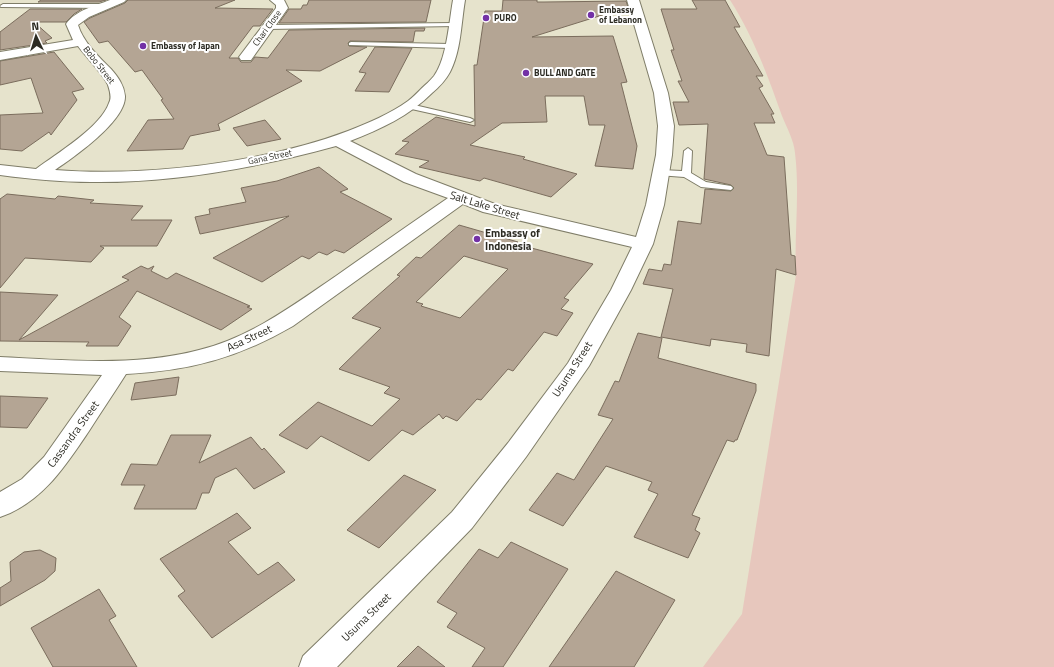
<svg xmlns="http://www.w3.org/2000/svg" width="1054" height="667" font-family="'Titillium Web',sans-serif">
  <rect width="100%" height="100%" fill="#e6e3cc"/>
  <!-- green -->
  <path fill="#e7c7bd" d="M730,0H1054V667H703L742,614L796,275C794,234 800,194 795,153C794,141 787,128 782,116C768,76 753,36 730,0Z"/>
  <!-- building -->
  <g fill="#b4a594" stroke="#7b6d5d" fill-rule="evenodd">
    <path d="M41,0H106L99,2H38Z"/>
    <path d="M128,0H235L215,8L273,9L260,26H253L229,58H238L241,62H251L255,57L268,58L289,30L425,28L424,31H415L413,42L350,41L348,43L349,46L367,47L320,71L286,70L302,81L218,124L220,130L190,136L183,149L127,151L148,120L174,119L161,100L163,99L142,70L135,72L108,41L99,43L84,22L90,18L125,3Z"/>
    <path d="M309,0H431L426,22L279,23L289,9H301L303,5H307Z"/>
    <path d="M503,0H537V2H544L626,1L628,7L532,37L613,36L627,82L621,83L637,146L633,169L595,166L605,125H589L584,96H545L547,122L502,123L470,145L525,157L523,159L577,174L551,197L484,178L480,181L419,167L429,161L395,154L409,142L402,141L436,117L475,126L474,65H477L485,11H502Z"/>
    <path d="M692,0H725L740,27H734L763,76H756L763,86L759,88L774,114H771L775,123H754L767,155L784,157L791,255L795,256L796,275L776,269L769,356L746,352L747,344L711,339L710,346L661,337L673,289L643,284L649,269L662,271L664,264L671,265L678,221L701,224L705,189L731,191L734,188L731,185L704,179L708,124L679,125L673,102H689L678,81H682L671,50H674L661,9H697Z"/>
    <path d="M30,9H82L74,14L66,22H34L52,38L45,41L47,43L0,50V32Z"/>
    <path d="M375,47L412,48L389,92L355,91L366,73L359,72Z"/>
    <path d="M54,52L84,89L72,92L77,100L51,135L49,132L22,151L0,149V115L43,113L31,78L0,85V61Z"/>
    <path d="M265,120L281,139L247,146L233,128Z"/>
    <path d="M319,167L348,189L340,192L392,219L344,253L335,250L327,255L319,252L309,259L302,256L262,282L213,258L289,216L200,234L195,217L210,214L209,209L246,202L241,188L277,181Z"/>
    <path d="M7,194L55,199L58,196L94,200L90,203L143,206L131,220H172L157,246H100L104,248L91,262L25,258L0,288V199Z"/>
    <path d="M459,225L518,242L516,244L593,264L564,298L569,300L561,309L573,313L557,336L544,332L513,371L508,369L481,400L477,399L457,421L446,416L443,419L439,414L413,435L402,430L369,461L321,436L307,449L279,435L318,402L372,426L400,399L384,393L390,387L339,369L381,328L352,318L400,276L397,275L416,257L421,258ZM464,256L508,269L460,318L421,306L423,304L416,302Z"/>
    <path d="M141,266L148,269L154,266L151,271L167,279L176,273L250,306L247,307L252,309L221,330L137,291L119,317L131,326L118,346H86L89,342L0,341V292L58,295L19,340L129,280L122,277Z"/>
    <path d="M638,333L662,338L658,358L756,384V391L737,440H735L734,442L727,440L692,515L700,518L695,530L700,533L688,558L634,537L658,494L648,490L652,482L606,466L563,526L529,510L557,473L574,480L613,419L598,415L615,381L619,382Z"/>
    <path d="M179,377L176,395L131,400L135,383Z"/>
    <path d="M0,396L48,398L27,428L0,427Z"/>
    <path d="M171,435H211L199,463L251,437L262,450L264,448L285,472L254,489L236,468L215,478L209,493H202L196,509H134L145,485H121L131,464L157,465Z"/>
    <path d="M404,475L436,490L379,548L347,530Z"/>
    <path d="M237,513L251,528L228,542L258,575L278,562L295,580L212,638L178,596L185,591L160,559Z"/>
    <path d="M511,542L568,569L503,667H472L485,648L447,627L457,613L437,602L479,549L498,558Z"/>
    <path d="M40,550L56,558L55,571L45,580L0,606V588L11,581L10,562L24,552Z"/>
    <path d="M616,571L675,600L634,667H549Z"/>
    <path d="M99,589L116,616L109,620L137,667H53L31,628Z"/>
    <path d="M418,646L445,667H397Z"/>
  </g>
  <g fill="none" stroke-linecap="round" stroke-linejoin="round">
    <!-- lane casing -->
    <g stroke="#7f7d68" stroke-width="2">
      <g id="lane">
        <path d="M3,4H105L108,6L105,8L1,7L0,6Z"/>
        <path d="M454,23L456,24V26L268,29L265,27L268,25Z"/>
        <path d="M351,42L450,44L453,46L450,48L349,45V43Z"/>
        <path d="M407,104H410L470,118L474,120L470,122L407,108Z"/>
        <path d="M688,148L692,151L691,173L706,182L731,186L733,188L731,190L701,187L684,177L658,175L656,173L661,170L682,171L684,151Z"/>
      </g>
    </g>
    <!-- street casing -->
    <g stroke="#7f7d68" stroke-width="2">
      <g id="street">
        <path d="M110,0H126L124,2L89,17L78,25C83,42 99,57 111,69C118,77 124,85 125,96C126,121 74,157 55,170C146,177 263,163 348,131C368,123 390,114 408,101C412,98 417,93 421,89C425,85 430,81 434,76C447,58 449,22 453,0H465C461,24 461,51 450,72C445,81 439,87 432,93C409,116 381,129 350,141L416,174L495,204L636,237L646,205L656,155L658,126L654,93L627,0H639L668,93L674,126L672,155L664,205L653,244L631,290L589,366L526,457L472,528L337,667H299L303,656L452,512L508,443L568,363L611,290L632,247L483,212L463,204L293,326C238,358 189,371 126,374C114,393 101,412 89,431C66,465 42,503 0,517V492L22,479L44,457L102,375L0,371V357C65,360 135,367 199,350C251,337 292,306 336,276C373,250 410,224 448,198L404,182L336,146C256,168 174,183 91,182C60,182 30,179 0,175V165L36,169C56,154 101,127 109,103C112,98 110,91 108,85C104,75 86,57 78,46L0,60V52L73,40L66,24C76,10 95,6 110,0Z"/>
        <path d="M270,0H284L288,8L251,60H241L239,57L276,8V5Z"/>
      </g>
    </g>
    <!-- lane -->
    <use href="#lane" fill="#fff" fill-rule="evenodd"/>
    <!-- street -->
    <use href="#street" fill="#fff" fill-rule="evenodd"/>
  </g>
  <!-- markers -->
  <g fill="#7331a6" stroke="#fff" stroke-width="1.5">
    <circle cx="591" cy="15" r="4"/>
    <circle cx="486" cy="18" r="4"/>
    <circle cx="143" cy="46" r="4"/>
    <circle cx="526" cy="73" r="4"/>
    <circle cx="477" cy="239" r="4"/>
  </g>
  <g text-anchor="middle" stroke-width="4" stroke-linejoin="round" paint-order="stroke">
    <!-- far-poi labels -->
    <g font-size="9" font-weight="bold" fill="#2c2b23" stroke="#fff" text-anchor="start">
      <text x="599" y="13">Embassy<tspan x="599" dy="10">of Lebanon</tspan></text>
      <text x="494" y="21">PURO</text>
      <text x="151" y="49">Embassy of Japan</text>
      <text x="534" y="76">BULL AND GATE</text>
    </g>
    <!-- far-street labels -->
    <g font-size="9" fill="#2c2b23" stroke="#fff">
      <text transform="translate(267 28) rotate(-54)" y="3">Chari Close</text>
      <text transform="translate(99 65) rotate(52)" y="3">Bobo Street</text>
      <text transform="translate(270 157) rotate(-12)" y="3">Gana Street</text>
    </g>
    <!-- street labels -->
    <g font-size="11" fill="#2c2b23" stroke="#fff">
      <text transform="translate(485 205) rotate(17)" y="4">Salt Lake Street</text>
      <text transform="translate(249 338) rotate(-25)" y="4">Asa Street</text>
      <text transform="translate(572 369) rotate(-57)" y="4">Usuma Street</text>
      <text transform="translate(73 434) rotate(-54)" y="4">Cassandra Street</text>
      <text transform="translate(366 617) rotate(-44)" y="4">Usuma Street</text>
    </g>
    <!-- poi labels -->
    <g font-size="11" font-weight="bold" fill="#2c2b23" stroke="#fff" text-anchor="start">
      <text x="485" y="237">Embassy of<tspan x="485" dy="13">Indonesia</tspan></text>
    </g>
  </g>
  <!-- north arrow -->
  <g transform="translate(36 36) rotate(356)" stroke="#ffffff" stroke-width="3" paint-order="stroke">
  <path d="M0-3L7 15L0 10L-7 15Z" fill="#2c2b23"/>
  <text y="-6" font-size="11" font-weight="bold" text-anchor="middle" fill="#2c2b23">N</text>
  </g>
</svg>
